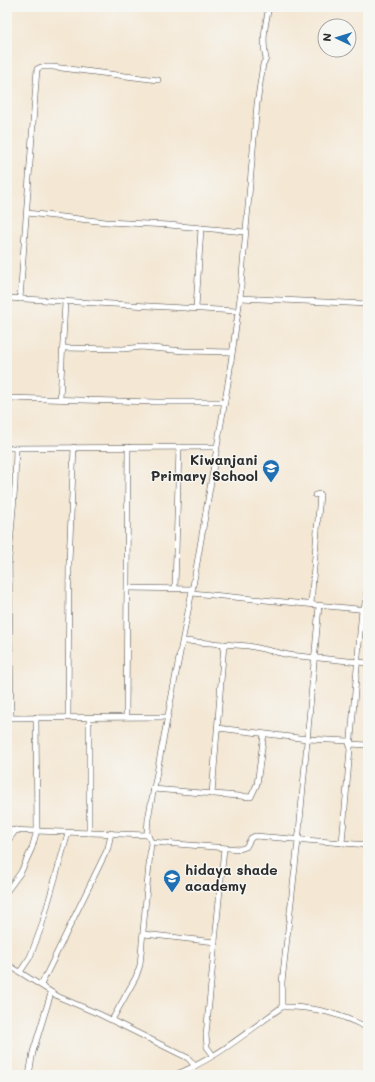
<svg xmlns="http://www.w3.org/2000/svg" width="375" height="1082" font-family="Mali,sans-serif">
  <rect width="100%" height="100%" fill="#f6f6f2"/>
  <filter id="ink" filterUnits="userSpaceOnUse"><feTurbulence type="fractalNoise" baseFrequency=".025" numOctaves="2"/><feDisplacementMap in="SourceGraphic" scale="8" xChannelSelector="R" yChannelSelector="G"/><feConvolveMatrix kernelMatrix="1 2 1 2 8 2 1 2 1" color-interpolation-filters="sRGB"/></filter>
  <filter id="wash" filterUnits="userSpaceOnUse"><feTurbulence type="fractalNoise" baseFrequency=".012" numOctaves="4" result="noise"/><feDisplacementMap in="SourceGraphic" scale="16" xChannelSelector="R" yChannelSelector="G"/><feGaussianBlur stdDeviation="0.9" result="paint"/><feColorMatrix in="noise" values="0 0 0 0 0 0 0 0 0 0 0 0 0 0 0 0 0 1.4 0 .05"/><feComposite in="paint" operator="in"/></filter>
  <g filter="url(#wash)">
    <rect width="100%" height="100%" fill="#f4e7d3"/>
  </g>
  <g filter="url(#ink)">
    <g fill="none" stroke-linecap="round" stroke-linejoin="round">
      <!-- minor casing -->
      <g stroke="#494744" stroke-width="6">
        <g id="minor">
          <path d="M27,213L106,222L169,225L245,232"/>
          <path d="M7,298L237,311"/>
          <path d="M240,298L368,304"/>
          <path d="M20,299L37,69L41,67H53L158,80"/>
          <path d="M367,304L368,284"/>
          <path d="M196,308L201,228"/>
          <path d="M63,348L123,349L141,347L184,351L232,352"/>
          <path d="M7,398L155,402H225"/>
          <path d="M60,399L65,302"/>
          <path d="M7,448L216,447"/>
          <path d="M128,588L192,589"/>
          <path d="M175,588L179,447"/>
          <path d="M192,593L368,610"/>
          <path d="M311,604L320,494L315,495"/>
          <path d="M364,609L368,585"/>
          <path d="M183,641L249,646L289,655L368,663"/>
          <path d="M68,717L69,562L74,447"/>
          <path d="M126,717L128,447"/>
          <path d="M7,718L167,717"/>
          <path d="M11,718L9,558L15,485L16,448"/>
          <path d="M89,718V833"/>
          <path d="M218,728L307,739L350,741"/>
          <path d="M349,744L368,745"/>
          <path d="M153,789L251,797L257,784L264,734"/>
          <path d="M212,794L224,644"/>
          <path d="M7,830L148,835"/>
          <path d="M7,842L16,830"/>
          <path d="M151,842L240,849L246,847L251,838L255,836L368,845"/>
          <path d="M342,843L362,609"/>
          <path d="M7,891L21,872L32,848L37,830L36,717"/>
          <path d="M144,934L215,942"/>
          <path d="M7,964L59,997L99,1014L188,1058L195,1066"/>
          <path d="M20,972L30,957L41,928L68,833"/>
          <path d="M41,985L108,848L111,833"/>
          <path d="M282,1007V982L299,832L319,606"/>
          <path d="M112,1020L136,977L140,965L151,842L147,833L148,819L195,575L228,383L240,298L257,104L263,64L266,59C262,41 265,25 269,7"/>
          <path d="M213,1055L207,1047L206,1035L224,848"/>
          <path d="M29,1075L33,1052L51,993"/>
          <path d="M174,1075C215,1060 248,1031 282,1007C314,1006 340,1014 368,1028"/>
        </g>
      </g>
      <!-- minor -->
      <use href="#minor" stroke="#fff" stroke-width="5"/>
    </g>
  </g>
  <!-- icons -->
  <defs>
    <g id="school-pin" transform="scale(0.9)"><path d="M0 17L-7.5 6A9.5 9.5 0 1 1 7.5 6Z" fill="#1f6fb2" stroke="#f6f6f2"/><path d="M0-5L7-2L0 1L-7-2ZM-4 1L0 2.5L4 1V4Q0 6-4 4Z" fill="#fff"/></g>
  </defs>
  <g fill-rule="evenodd">
    <use href="#school-pin" x="271" y="468"/>
    <use href="#school-pin" x="172" y="878"/>
  </g>
  <g text-anchor="middle" stroke-width="3" stroke-linejoin="round" paint-order="stroke">
    <!-- poi labels -->
    <g font-size="14" font-weight="bold" fill="#2b2b2b" stroke="#f6f6f2" text-anchor="end">
      <text x="258" y="465">Kiwanjani<tspan x="258" dy="16">Primary School</tspan></text>
      <text x="185" y="875" text-anchor="start">hidaya shade<tspan x="185" dy="16">academy</tspan></text>
    </g>
  </g>
  <!-- margin -->
  <rect width="375" height="1082" fill="none" stroke="#f6f6f2" stroke-width="24"/>
  <!-- north arrow -->
  <g transform="translate(337 38) rotate(274)"><circle r="19" fill="#f6f6f2" stroke="#a5a5a2"/>
  <path d="M0-3L7 15L0 10L-7 15Z" fill="#1f6fb2"/>
  <text y="-6" font-size="11" font-weight="bold" text-anchor="middle" fill="#2b2b2b">N</text>
  </g>
</svg>
